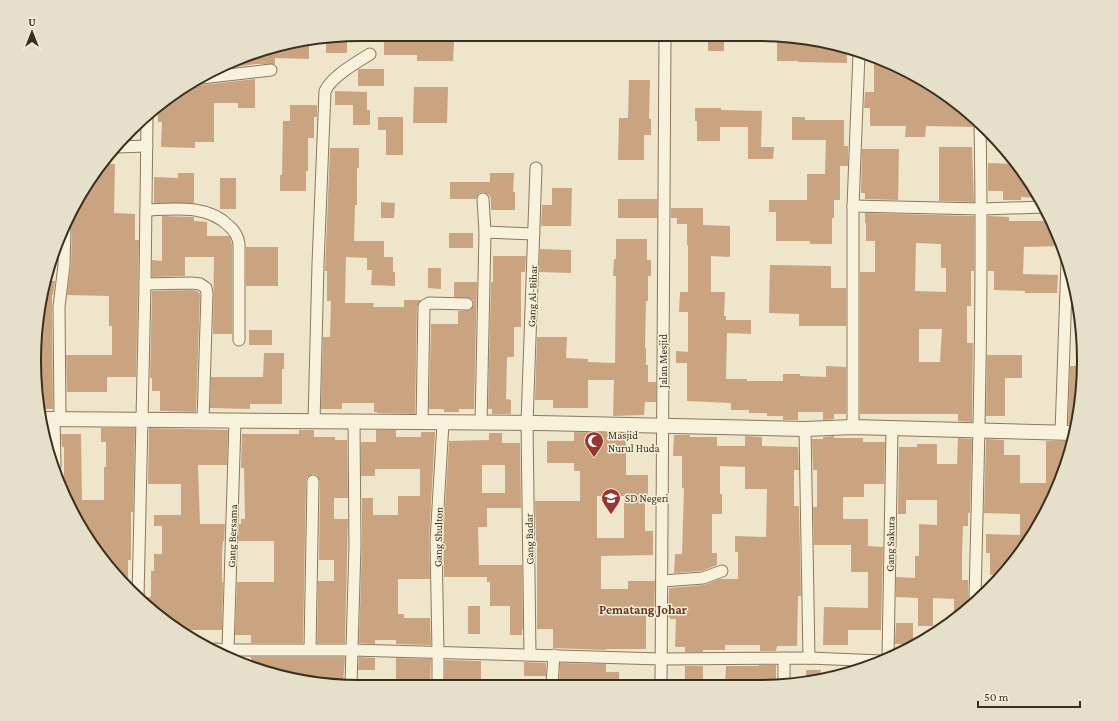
<svg xmlns="http://www.w3.org/2000/svg" width="1118" height="721" font-family="'Crimson Pro',serif">
  <rect width="100%" height="100%" fill="#eee5ca"/>
  <!-- building -->
  <g fill="#caa481" fill-rule="evenodd">
    <path d="M347,36V53H326V40Z"/>
    <rect x="708" y="36" width="16" height="15"/>
    <path d="M777,41H813L847,51V63L798,62V61H777Z"/>
    <path d="M384,42H454L453,61H417V55H384Z"/>
    <path d="M298,44H309V59L275,58V64H256L220,69L256,51Z"/>
    <path d="M874,59L902,68L973,115L975,118L974,120L973,127L926,126L925,137H905L906,126H870V108H864L865,92H874Z"/>
    <path d="M359,69H384V86H358V70Z"/>
    <path d="M255,79V108H238V103H214V142H195V148L161,147L162,122H158V108L179,89L195,81L198,84L202,85Z"/>
    <path d="M629,80H650L649,119H651V135H644V160H618L619,118H628Z"/>
    <path d="M414,87H448L447,123H413Z"/>
    <path d="M335,91L367,92V110H370V125H353V105H335Z"/>
    <path d="M290,105H317V117H314V138H308V171H306V191H280V175H282L283,121H290Z"/>
    <path d="M695,108H721V110L762,111L761,147H774L773,159H748V127H720V141H697V121H695Z"/>
    <path d="M378,117H403V155H386V130H378Z"/>
    <path d="M792,117H805V120H844V146H848V166H840V200H834V218H832V244H810V241H776V212H769V200H807V174H825L826,140H792Z"/>
    <path d="M939,147H972L974,202L939,201Z"/>
    <path d="M330,148H359V168H357V205H355L354,241H384V257H393V272H395V286L371,285L372,270H367V258L346,257L345,303H374L373,307H404V300H421L417,306L415,414L377,413V412H374V403H342V409H321L323,337H330L331,301H327V271H325Z"/>
    <path d="M862,149H899L898,200L865,199V193H861Z"/>
    <path d="M988,163L1018,164L1039,198L1021,197V200H1003V191H988Z"/>
    <path d="M100,164H115L114,213L135,214V240H139L136,377H107V392H67L66,355H112V326H109V296L67,295L71,265L72,230L69,223Z"/>
    <path d="M178,173H194V203H154V177L178,178Z"/>
    <path d="M490,173H514L513,192H515V210H491V199L489,195L483,192L479,193L476,199H450V182H490Z"/>
    <rect x="220" y="178" width="16" height="31"/>
    <path d="M552,188H572L571,226H541L542,205H552Z"/>
    <rect x="618" y="199" width="39" height="19"/>
    <path d="M381,202L395,203L394,218H381Z"/>
    <path d="M671,208H703V225L730,226V257L711,256V292H725L724,316H726V320H751V334L727,333L726,379H747V381H783V374H800V376L826,377V366L846,367V414H834V419L823,420V412H798V420H783V416H767V413H749V410H731V403L687,401V363H676V351L688,352V312H679L680,292H688V245H687V224H677V218H671Z"/>
    <path d="M865,213L974,216V271H971V306H967V343H973L972,422L958,421V414H860V272H875V241H866V223H865ZM916,243L941,244V268H946V292L915,291ZM919,329H942L940,362H919Z"/>
    <path d="M162,216L194,217V221L207,222V236H229L230,237L232,245V334H213L214,257H185V276L152,277V260L162,261Z"/>
    <path d="M988,216L1009,217V221H1052L1062,246L1024,247L1023,274L1058,275L1057,293H1025V291L994,290V271H988Z"/>
    <rect x="449" y="233" width="24" height="15"/>
    <path d="M616,239H647V260H651V276H648V301H646L645,348H646V365H648V382H656V402H645L644,415L613,416L614,380H588V408H553V400H535L537,337H567L566,358L588,359V362L615,363L616,276H613L614,259H616Z"/>
    <rect x="246" y="247" width="32" height="39"/>
    <path d="M540,249L571,250V273L539,272Z"/>
    <path d="M493,256H526L525,272H521V327H514V357H507L506,399L511,400V414H492V409H488L491,282H493Z"/>
    <path d="M770,265L831,266V288H846V326H799V314L769,313Z"/>
    <path d="M428,268H441V289L428,288Z"/>
    <path d="M47,278H52V281H55L53,295H52V317L53,409H42L39,384V353H36L35,340Z"/>
    <path d="M454,282H477L474,409H459V412H444V409H429L431,324H458V311L470,310L474,305L473,300L470,298L454,297Z"/>
    <path d="M192,290L197,291L200,294L196,412L160,411V391H152V378H150L152,291Z"/>
    <rect x="249" y="330" width="23" height="15"/>
    <path d="M264,353H284V369H282V404H250V409L210,408L211,377H263Z"/>
    <path d="M987,355H1022V378H1005V416H986Z"/>
    <path d="M1070,366H1082L1081,403L1076,425L1068,424Z"/>
    <path d="M101,428H135L133,512H131V560H128V586L89,542L70,500H71V493H67L64,486V447H62L61,434H81L82,500H104V467H106V442H101Z"/>
    <path d="M149,428L228,430L227,465H198L200,524H225L224,541H223L222,554V582H223L222,630H185L145,606L143,603L145,597H151V571H154V554H162V526H154V515H181V484H148Z"/>
    <path d="M299,430H314V437H335V440H347L348,498H334V519H348L345,643H317L318,581H334V560H319L320,481L317,475L313,474L307,477L306,481L303,643H251V635H235L237,582H274V541H238L239,524H241V519H245L244,468H241L242,434H299Z"/>
    <path d="M376,430H396V437H421V432H435L429,541L430,579H398V614H404V618H430L431,645L396,644V640H375V644L359,643L362,545V498H373V515H398V496H420V469H375V476H361V442H376Z"/>
    <path d="M574,432L626,433V475H648V496H645V531H653V555L601,556V589H628V581H655L654,617H646V649H606V650L553,648V629H537V542H536L535,501H580V471H574V463H547V441H574ZM597,496H624V538H597Z"/>
    <path d="M489,433H502V443H520L521,508H487V527H478L479,565H522L523,629H522V635H510V606H490V582H487V577H444L443,541L449,441L489,440ZM482,465H505V493H482Z"/>
    <path d="M674,435H690V437H717V446H745V436L762,437V446L798,447L799,470H794V506H799L801,596H798L797,646H777L776,651H760V645H725V650H703V652H685V647H675L676,619H670V617H668L669,588L704,585L720,579H738V552H735V536L766,537L767,489H745V467L720,466V494H722V514H712V553H717V565L702,571L674,573L675,554H682L684,488H682V456H673Z"/>
    <path d="M834,436V438H863V442H885L884,484H864V497H843V519H868V546L883,547L881,630H848V645H823L824,607L868,608V572H851V545H814L813,507H817V470H813L812,439H823V437Z"/>
    <path d="M958,438L972,439L970,513H968V526H963L962,553V580H968V597L970,602V607L954,621V599L933,598V626H918V598L896,597V577L915,578V556H919V524L937,525V500H906V514H898L899,447H917V444H937V464H957Z"/>
    <path d="M986,439L1004,440V455H1020V483H1046V441H1072L1067,465L1040,524L1004,575H990V553H986V534L1020,535V514L984,513Z"/>
    <rect x="468" y="606" width="12" height="28"/>
    <path d="M896,623H913V644H895Z"/>
    <path d="M251,657H345L343,684H318L251,666Z"/>
    <path d="M359,657L375,658V670H358Z"/>
    <path d="M396,658L431,659L430,685H411V682H396Z"/>
    <path d="M445,660L481,661V685H463V680H445Z"/>
    <path d="M524,662L546,663V676H524Z"/>
    <path d="M560,663L606,664V672H619V686L559,685Z"/>
    <path d="M759,665H776V684L757,683V686H725L726,666H759Z"/>
    <rect x="685" y="666" width="18" height="20"/>
    <path d="M806,670H821L820,679L806,682Z"/>
  </g>
  <g fill="none" stroke-linecap="round" stroke-linejoin="round">
    <!-- minor casing -->
    <g stroke="#8a785e" stroke-width="13">
      <g id="minor">
        <path d="M201,78L271,70"/>
        <path d="M117,147L147,146"/>
        <path d="M853,206L982,209L1045,207"/>
        <path d="M146,210C174,209 207,204 229,226C235,231 238,236 239,244V340"/>
        <path d="M485,232L534,234"/>
        <path d="M145,284L192,283L200,284L206,288L207,294L203,420"/>
        <path d="M54,419L55,466"/>
        <path d="M60,419L59,307L64,265L65,230"/>
        <path d="M314,422L318,264L325,91C332,76 356,63 370,54"/>
        <path d="M422,422L424,306L429,303L467,304"/>
        <path d="M481,423L485,232L483,199"/>
        <path d="M853,427V206L859,54"/>
        <path d="M805,429L809,658"/>
        <path d="M1061,432L1067,261"/>
        <path d="M662,581L703,578L722,571"/>
        <path d="M975,597C979,439 983,281 980,123"/>
        <path d="M138,598L145,284L147,119"/>
        <path d="M215,649L228,650H352L661,659L809,658L882,661"/>
        <path d="M310,649L313,481"/>
        <path d="M228,650L235,421"/>
        <path d="M530,654L527,423L536,168"/>
        <path d="M888,659L892,428"/>
        <path d="M351,684L355,545L354,422"/>
        <path d="M438,685V652L436,541L443,423"/>
        <path d="M552,685L554,655"/>
        <path d="M784,685V658"/>
        <path d="M661,686L665,36"/>
      </g>
    </g>
    <!-- tertiary casing -->
    <g stroke="#8a785e" stroke-width="16">
      <path id="tertiary" d="M43,419L538,423L805,429L853,427L1074,433"/>
    </g>
    <!-- minor -->
    <use href="#minor" stroke="#f8f2dd" stroke-width="11"/>
    <!-- tertiary -->
    <use href="#tertiary" stroke="#f8f2dd" stroke-width="14"/>
  </g>
  <!-- icons -->
  <defs>
    <g id="mosque-pin" transform="scale(1)"><path d="M0 17L-7.5 6A9.5 9.5 0 1 1 7.5 6Z" fill="#973630" stroke="#f5efd9"/><path d="M3.5-4.9A6 6 0 1 0 3.5 4.9A5 5 0 1 1 3.5-4.9Z" fill="#fff"/></g>
    <g id="school-pin" transform="scale(1)"><path d="M0 17L-7.5 6A9.5 9.5 0 1 1 7.5 6Z" fill="#973630" stroke="#f5efd9"/><path d="M0-5L7-2L0 1L-7-2ZM-4 1L0 2.5L4 1V4Q0 6-4 4Z" fill="#fff"/></g>
  </defs>
  <g fill-rule="evenodd">
    <use href="#mosque-pin" x="594" y="441"/>
    <use href="#school-pin" x="611" y="498"/>
  </g>
  <g text-anchor="middle" stroke-width="3" stroke-linejoin="round" paint-order="stroke">
    <!-- street labels -->
    <g font-size="11" fill="#3b2f21" stroke="#f5efd9">
      <text transform="translate(532 296) rotate(-88)" y="4">Gang Al-Bihar</text>
      <text transform="translate(663 361) rotate(-90)" y="4">Jalan Mesjid</text>
      <text transform="translate(232 536) rotate(-88)" y="4">Gang Bersama</text>
      <text transform="translate(438 537) rotate(-89)" y="4">Gang Shulton</text>
      <text transform="translate(529 539) rotate(-91)" y="4">Gang Badar</text>
      <text transform="translate(890 544) rotate(-89)" y="4">Gang Sakura</text>
    </g>
    <!-- poi labels -->
    <g font-size="11" fill="#3b2f21" stroke="#f5efd9" text-anchor="start">
      <text x="608" y="439">Masjid<tspan x="608" dy="13">Nurul Huda</tspan></text>
      <text x="625" y="502">SD Negeri</text>
    </g>
    <!-- quarter labels -->
    <g font-size="13" font-weight="bold" fill="#663522" stroke="#f5efd9">
      <text x="643" y="614">Pematang Johar</text>
    </g>
  </g>
  <!-- crop -->
  <path d="M0 0H1118V721H0ZM360 41H758A319 319 0 0 1 1077 360V361A319 319 0 0 1 758 680H360A319 319 0 0 1 41 361V360A319 319 0 0 1 360 41Z" fill="#e6e0ca" fill-rule="evenodd"/>
  <path fill="none" stroke="#3b2f21" stroke-width="2" d="M360 41H758A319 319 0 0 1 1077 360V361A319 319 0 0 1 758 680H360A319 319 0 0 1 41 361V360A319 319 0 0 1 360 41Z"/>
  <!-- north arrow -->
  <g transform="translate(32 32)" stroke="#f5efd9" stroke-width="3" paint-order="stroke">
  <path d="M0-3L7 15L0 10L-7 15Z" fill="#3b2f21"/>
  <text y="-6" font-size="11" font-weight="bold" text-anchor="middle" fill="#3b2f21">U</text>
  </g>
  <!-- scale -->
  <path d="M978 701v6h102v-6" fill="none" stroke="#3b2f21" stroke-width="2"/>
  <text x="984" y="701" font-size="12" fill="#3b2f21" stroke="#f5efd9" stroke-width="3" paint-order="stroke">50 m</text>
</svg>
